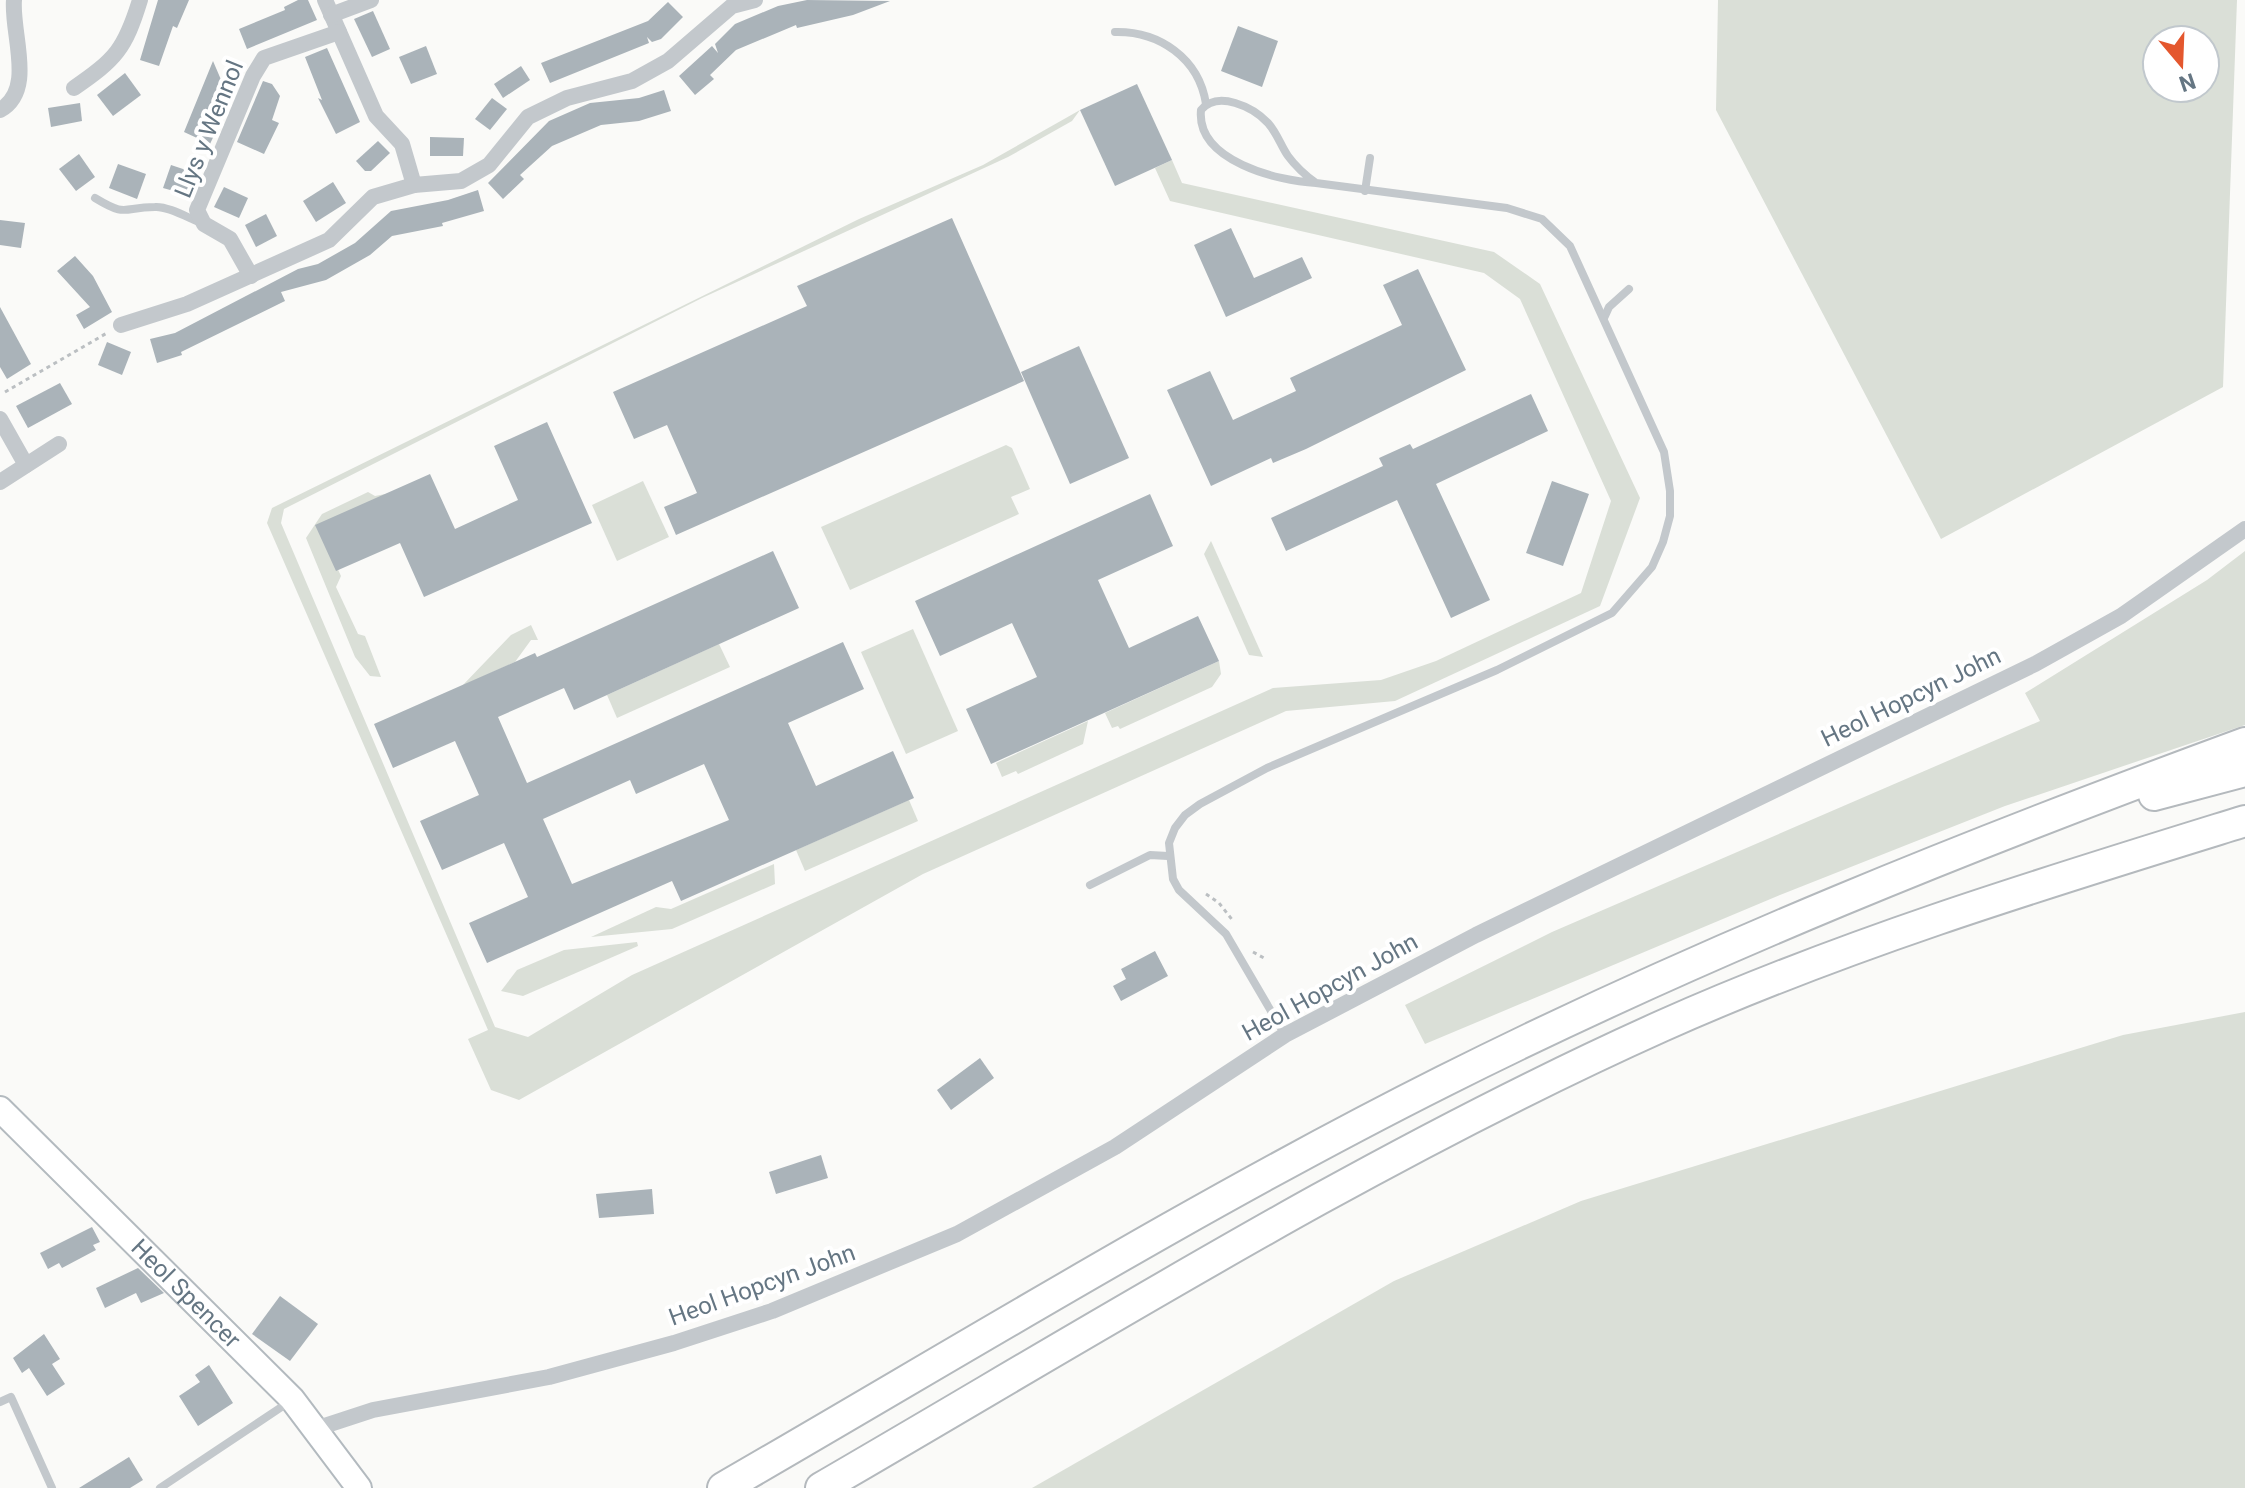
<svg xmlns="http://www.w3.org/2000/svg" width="2245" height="1488" font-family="Roboto,sans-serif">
  <rect width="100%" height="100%" fill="#fafaf8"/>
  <!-- green -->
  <g fill="#dadfd7" fill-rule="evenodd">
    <path d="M1718,0H2237L2223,387L1941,539L1716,110ZM2157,40H2205V88H2157Z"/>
    <path d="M1080,110L1072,121L1008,157L702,298L284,509L281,523L495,1027L528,1037L632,975L1273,688L1381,680L1436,661L1581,593L1611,501L1520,299L1484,273L1170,201L1155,168L1172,160L1182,183L1494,252L1540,284L1640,498L1600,606L1395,701L1286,711L923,874L519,1100L491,1090L468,1039L488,1030L267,523L272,508L859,219L983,165Z"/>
    <path d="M1006,445L1012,448L1030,489L1011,497L1019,514L850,590L821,527Z"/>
    <path d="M643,481L669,537L617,561L592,505Z"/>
    <path d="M406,490L319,529L341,576L336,587L358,634L365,636L381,677L370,676L355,657L306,538L322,514L368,492L375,496Z"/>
    <path d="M1211,541L1263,657L1249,655L1204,554Z"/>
    <path d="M2245,551V725L2005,806L1780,895L1425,1044L1405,1005L1552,932L2040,721L2025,693L2207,580Z"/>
    <path d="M531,625L538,640H531L515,662L462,686L511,635Z"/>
    <path d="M913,629L958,731L906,754L861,652Z"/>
    <path d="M719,644L730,667L617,718L607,695Z"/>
    <path d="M1219,661L1221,674L1212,687L1120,729L1118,726L1112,728L1105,713Z"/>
    <path d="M1088,721L1083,744L1018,774L1016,771L1002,777L996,763Z"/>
    <path d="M909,800L918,821L805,871L796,850Z"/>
    <path d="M774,864L775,884L672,929L591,937L656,907L671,909Z"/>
    <path d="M637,942L638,946L523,996L501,991L517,970L564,950Z"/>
    <path d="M2245,1012V1488H1032L1394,1281L1581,1201L2123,1035Z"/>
  </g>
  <!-- building -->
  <g fill="#aab3b9" fill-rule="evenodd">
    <path d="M158,0H189L177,28L173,26L159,66L140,60Z"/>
    <path d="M298,0H308L317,20L247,49L239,29L285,10L284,7Z"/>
    <path d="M807,0L890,1L853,15L797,28L796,25L736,50L710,75L714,79L695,95L679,76L712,46L718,53L715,44L735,24L778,6Z"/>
    <path d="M668,2L683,17L661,39L652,42L647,37L649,43L550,83L541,63L648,21Z"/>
    <path d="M373,11L390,49L372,57L354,19Z"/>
    <path d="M1238,26L1278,41L1262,87L1221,71Z"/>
    <path d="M426,46L437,74L411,84L399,57Z"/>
    <path d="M327,48L360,122L336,134L318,98L322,100L305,57Z"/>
    <path d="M213,61L225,89L238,84L210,144L184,132Z"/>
    <path d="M521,66L530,80L503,98L494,84Z"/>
    <path d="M125,73L141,95L113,116L97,95Z"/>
    <path d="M263,81L272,84L280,96L272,120L279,123L264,154L237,142Z"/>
    <path d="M1137,84L1172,160L1115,186L1080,110Z"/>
    <path d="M664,90L671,111L639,121L601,125L552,146L520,175L524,179L503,199L488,183L549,121L590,103L639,98Z"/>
    <path d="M492,98L507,109L490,130L475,119Z"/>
    <path d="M80,103L82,121L51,127L48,108Z"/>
    <path d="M430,137L464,138L463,156H430Z"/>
    <path d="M378,141L390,153L371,171H365L356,161Z"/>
    <path d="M79,154L95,177L76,191L59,169Z"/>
    <path d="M118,164L146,174L137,199L109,188Z"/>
    <path d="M171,165L195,173L188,195L163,188Z"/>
    <path d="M333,182L346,203L316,222L303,201Z"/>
    <path d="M224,187L248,198L239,218L214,207Z"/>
    <path d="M478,190L484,211L442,223L443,226L392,236L370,255L326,280L281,292L285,301L181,352L182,355L157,363L150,339L175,333L298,269L318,264L355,243L391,211L448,200Z"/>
    <path d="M266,214L277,236L256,247L245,225Z"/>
    <path d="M952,218L1024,381L676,535L664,507L697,493L667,425L634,439L613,392L807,306L797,286Z"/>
    <path d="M0,220L25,223L21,248L0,245Z"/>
    <path d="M1231,228L1254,278L1302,257L1312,278L1226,317L1194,245Z"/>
    <path d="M75,256L93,276L112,312L84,329L76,315L90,307L57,271Z"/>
    <path d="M1418,269L1466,370L1306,449L1273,463L1271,458L1211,486L1167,390L1210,371L1233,420L1296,391L1290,378L1402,325L1383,285Z"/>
    <path d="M0,307L31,364L7,379L0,367Z"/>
    <path d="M107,342L131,352L122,375L98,365Z"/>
    <path d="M1079,346L1129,458L1070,484L1021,372Z"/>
    <path d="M60,383L72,404L28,428L16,406Z"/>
    <path d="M1531,394L1548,431L1436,484L1490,600L1451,618L1397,500L1286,551L1271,518L1383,466L1379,458L1410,444L1413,449Z"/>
    <path d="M547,422L592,523L424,597L400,543L336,571L315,525L430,474L455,529L518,500L494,446Z"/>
    <path d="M1552,481L1589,494L1563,566L1526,553Z"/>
    <path d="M1150,494L1173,546L1098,580L1129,648L1198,616L1219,661L991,764L966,709L1037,677L1012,623L940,656L915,601Z"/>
    <path d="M773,551L799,608L574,710L564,688L498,717L527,783L843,642L864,689L788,723L816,786L893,751L914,798L681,901L672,881L487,963L469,923L528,897L504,843L442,870L420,821L479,795L455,741L393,768L374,724L535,653L537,657ZM704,764L729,820L572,884L543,819L630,780L636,794Z"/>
    <path d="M1155,951L1168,976L1121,1001L1113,986L1126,979L1121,969Z"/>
    <path d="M980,1058L994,1078L951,1110L937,1090Z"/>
    <path d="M821,1155L828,1178L776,1194L769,1172Z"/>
    <path d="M652,1189L654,1214L599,1218L596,1194Z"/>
    <path d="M92,1227L100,1242L93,1245L96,1250L62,1268L59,1263L48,1269L40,1253Z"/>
    <path d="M138,1268L164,1293L141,1303L136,1293L105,1308L96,1288Z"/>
    <path d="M280,1296L318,1324L290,1361L252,1334Z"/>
    <path d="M44,1334L60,1359L52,1364L65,1384L47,1396L29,1368L22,1373L13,1358Z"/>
    <path d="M209,1365L233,1403L198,1426L179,1396L200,1382L195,1375Z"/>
    <path d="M129,1457L143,1480L130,1488H79Z"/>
  </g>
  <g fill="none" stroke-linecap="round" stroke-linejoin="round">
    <!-- secondary casing -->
    <g stroke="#b3babf" stroke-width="28">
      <g id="secondary">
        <path id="s1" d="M0,1109L292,1399L359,1488"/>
      </g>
    </g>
    <!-- highway casing -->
    <g stroke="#b4b9bd" stroke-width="34">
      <g id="highway">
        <path d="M2154,795L2245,771"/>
        <path d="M723,1488C962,1350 1197,1205 1444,1081C1703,951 1973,843 2245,743"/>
        <path d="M821,1488C1097,1328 1370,1157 1662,1026C1850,942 2048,882 2245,821"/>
      </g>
    </g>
    <!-- path -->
    <g stroke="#bbbfc2" stroke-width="3" stroke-dasharray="4 4" stroke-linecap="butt">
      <path d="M5,392L107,333"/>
      <path d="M1206,894L1219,903L1234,922"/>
      <path d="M1253,952L1264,958"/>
    </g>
    <!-- lane -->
    <g stroke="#c3c8cc" stroke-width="8">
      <path d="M1115,32C1159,31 1199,58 1206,104"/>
      <path d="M1365,191L1370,158"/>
      <path d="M95,198C128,218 122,207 155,207C169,206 190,219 204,224"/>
      <path d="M1604,318L1609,307L1629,289"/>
      <path d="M1090,885L1150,855L1168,856"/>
      <path d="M1285,1035L1226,934L1179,890L1173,879L1169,843L1175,828L1185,815L1200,804L1267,768L1497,670L1612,613L1652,567L1663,542L1670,516V491L1664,452L1570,246L1542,219L1507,208L1316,183C1305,175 1296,167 1288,156C1281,146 1277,133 1268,123C1253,107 1218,90 1201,110C1196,161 1278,181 1316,183"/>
      <path d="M0,1402L11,1397L52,1488"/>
      <path d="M160,1488L289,1402"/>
    </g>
    <!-- street -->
    <g stroke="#c3c8cc" stroke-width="16">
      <path d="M325,0L376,116L402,144L414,185"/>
      <path d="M331,15L371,0"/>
      <path d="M74,88C116,59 125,49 140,0"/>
      <path d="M0,110C36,90 11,34 14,0"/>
      <path d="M251,276L230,239L204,224L197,210L253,76L264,58L339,32"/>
      <path d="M121,325L187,304L329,240L373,197L414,185L461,181L489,165L528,117L567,98L632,81L668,61L732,6L755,0"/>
      <path d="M0,419L26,465"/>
      <path d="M0,482L59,444"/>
      <path d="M315,1429L373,1410L549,1377L674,1343L772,1311L957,1234L1115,1147L1285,1035L1476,935L2035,664L2121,616L2245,529"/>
    </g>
    <!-- secondary -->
    <use href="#secondary" stroke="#fff" stroke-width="24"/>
    <!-- highway -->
    <use href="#highway" stroke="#fff" stroke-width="30"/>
  </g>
  <g text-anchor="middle" stroke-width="8" stroke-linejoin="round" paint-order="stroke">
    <!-- street labels -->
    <g font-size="24" fill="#657683" stroke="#fff">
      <text transform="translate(209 129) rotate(-68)" y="8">Llys y Wennol</text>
      <text transform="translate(1911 697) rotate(-26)" y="8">Heol Hopcyn John</text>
      <text transform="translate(1330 987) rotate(-29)" y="8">Heol Hopcyn John</text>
      <text transform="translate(762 1285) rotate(-20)" y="8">Heol Hopcyn John</text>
      <text dy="8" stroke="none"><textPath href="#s1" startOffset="262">Heol Spencer</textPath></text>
    </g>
  </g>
  <!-- north arrow -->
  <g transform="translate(2181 64) rotate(161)"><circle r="38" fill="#ffffff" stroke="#c1c8cd" stroke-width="2"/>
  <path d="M0-6L14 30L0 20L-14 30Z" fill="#e4572e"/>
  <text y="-12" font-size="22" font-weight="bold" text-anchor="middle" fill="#657683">N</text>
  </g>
</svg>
